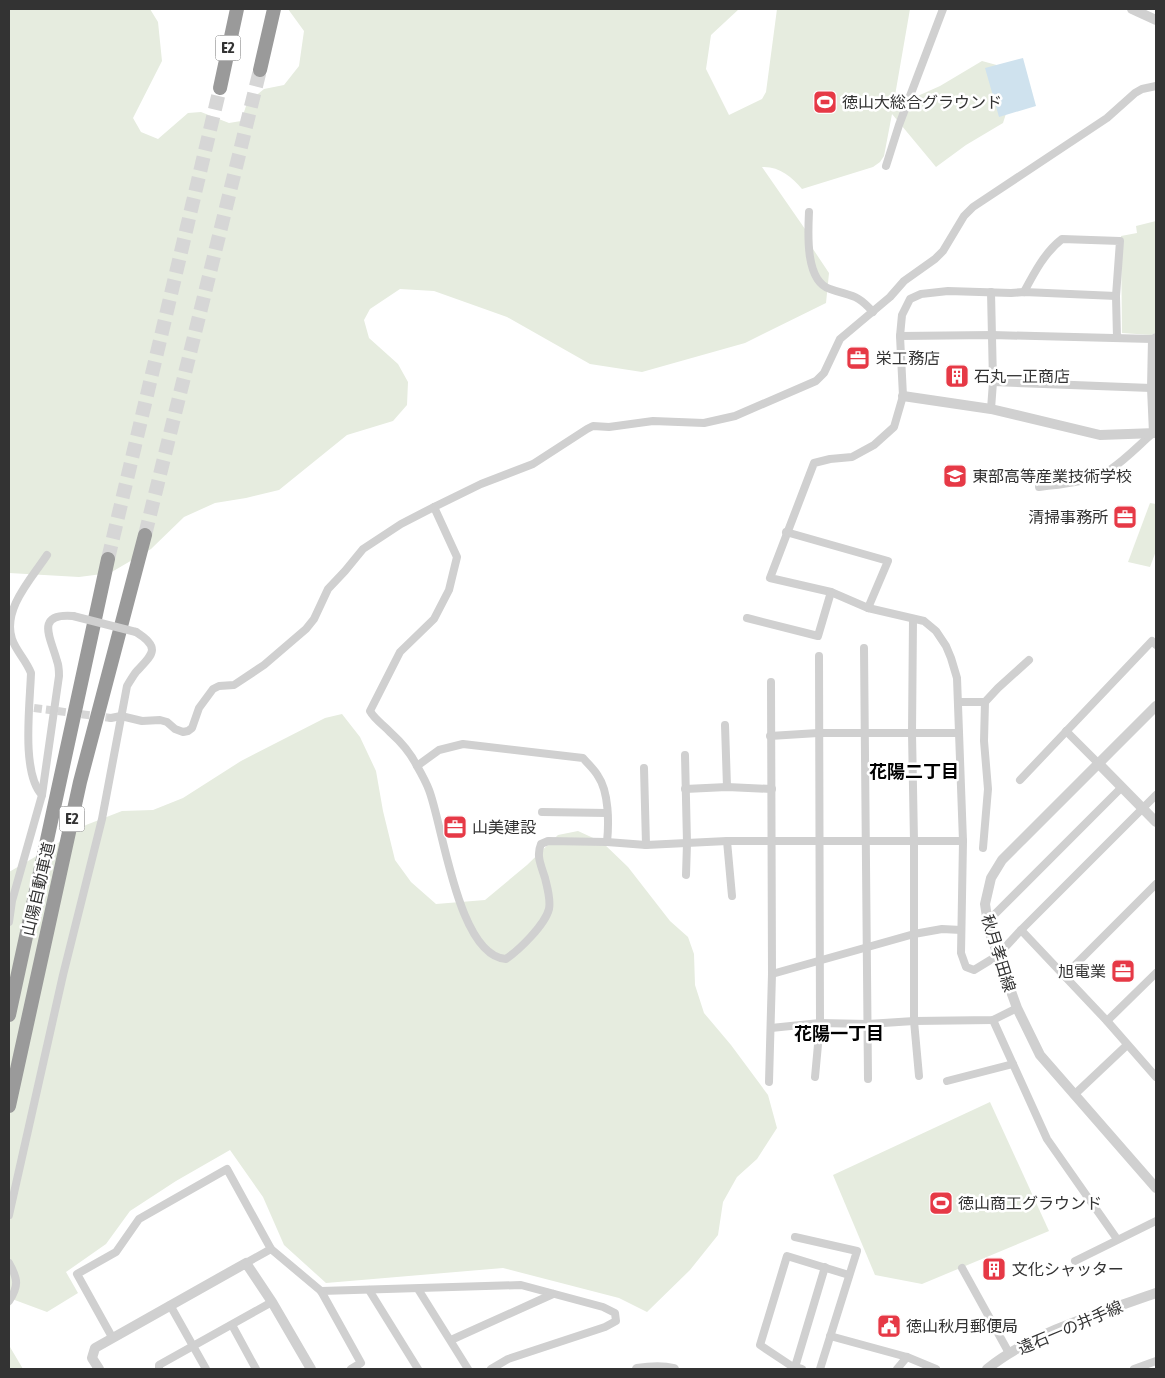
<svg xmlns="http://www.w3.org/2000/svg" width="1165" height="1378" font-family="'Asap Condensed','Noto Sans JP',sans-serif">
  <rect width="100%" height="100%" fill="#fff"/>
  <!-- green -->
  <g fill="#e6ecdf">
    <path d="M9,9H150L158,22L162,61L133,118L141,132L158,139L188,113L201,112L229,123L241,121L247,103L264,89L284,85L299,66L304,31L288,9H739L711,35L706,69L729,115L762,99L766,92L777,9H910L893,107L940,86L982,61L1004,67L1012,95L1003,123L966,145L936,167L892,114L884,156L880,162L873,167L802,189C792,177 779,166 762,167L805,229L811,246L829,273L826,303L745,343L642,372L590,364L507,317L434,291L400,289L370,309L364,320L369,338L398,364L408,382L407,405L393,421L347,435L279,490L246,498L215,503L184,517L151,549L110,573L79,577L9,573Z"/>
    <path d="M1156,221V333L1151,335L1122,333L1121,236L1137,233L1136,226Z"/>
    <path d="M1150,503L1156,504V551L1150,567L1128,562Z"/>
    <path d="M342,714L360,737L376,771L383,811L395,860L411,882L436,904L485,900L527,865L558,835L578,831L602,842L628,867L670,921L688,937L694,954L695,985L704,1013L731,1045L768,1095L777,1128L757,1159L737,1177L723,1202L718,1235L690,1270L647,1312L619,1298L503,1268L326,1283L284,1245L263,1197L230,1150L176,1181L130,1211L106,1244L66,1272L78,1293L47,1312L12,1299L9,1311V872L47,850L86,825L122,811L153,810L183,798L241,761L325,718Z"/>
    <path d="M990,1102L1049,1231L922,1284L875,1275L833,1175Z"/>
    <path d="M9,1344L10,1347L23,1369H9Z"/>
  </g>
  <!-- water -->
  <path fill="#cfe2ee" d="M1023,58L1036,106L999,117L985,68Z"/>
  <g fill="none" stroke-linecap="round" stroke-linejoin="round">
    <!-- minor-tunnel -->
    <path stroke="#d6d6d6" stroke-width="8" stroke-dasharray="8 4" stroke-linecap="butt" d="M34,708L111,718"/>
    <!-- motorway-tunnel -->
    <g stroke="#d6d6d6" stroke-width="14" stroke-dasharray="14 7" stroke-linecap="butt">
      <path d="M145,535L260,70"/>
      <path d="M108,559L220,88"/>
    </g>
    <!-- minor -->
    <g stroke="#d0d0d0" stroke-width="8">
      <path d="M886,166L899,125L943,9"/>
      <path d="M809,212C808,233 805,281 830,289C852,297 856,293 873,312"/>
      <path d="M991,292L993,382L991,409"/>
      <path d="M1024,292C1034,273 1045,252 1062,239L1120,241L1116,296L1117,338"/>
      <path d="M1116,296L1024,292L1011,293L948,291L921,294L910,299L902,315L900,336L903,396L894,427L874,445L852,457L830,459L814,463L770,578L831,592L868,608L924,621L936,631L946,646L951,658L957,678L963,841L961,953L966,967L974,970L997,956L1021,930L1156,795"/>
      <path d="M900,336L992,335L1152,339L1156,337"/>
      <path d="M993,382L1151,388"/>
      <path d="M1039,487C1062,484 1091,482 1111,469C1126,459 1139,445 1153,433L1151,388L1152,339"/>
      <path d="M434,507L457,557L449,590L434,619L400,652L370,711C375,720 384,725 391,733C401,742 411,754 417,766C421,773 426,782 429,790C443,826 458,956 506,959C519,950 545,925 549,909C551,899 547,887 545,878C541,865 536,856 541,844L548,841L607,842L646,845L727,841H963"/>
      <path d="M786,532L888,561L868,608"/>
      <path d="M747,618L818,636L831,592"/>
      <path d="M913,619L912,733L914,841V1021L919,1076"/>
      <path d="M864,648L868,1079"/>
      <path d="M958,702H985L998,688L1029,660"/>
      <path d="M111,718L121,716L142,721L160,720L167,722L175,729L183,732L188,731L192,728L199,708L213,689L219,686L234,685L264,665L306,629L314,619L328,589L345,571L363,549L401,524L434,507L481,484L533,464L587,429L593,426L609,427L653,421L704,423L735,416L816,381L824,373L840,339L890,297L904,281L935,259L943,251L964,216L973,207L1107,118L1135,93L1142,89L1156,86"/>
      <path d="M725,725L727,787"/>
      <path d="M1066,731L1099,764"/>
      <path d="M770,736L818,733H959"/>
      <path d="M685,755L687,843L686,875"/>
      <path d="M417,766L439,750L463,744L583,758C588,764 594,769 598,776C609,792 609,823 607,842"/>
      <path d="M644,768L646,845"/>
      <path d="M1020,780L1152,641L1156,645"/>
      <path d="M685,789L727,787L772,789"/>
      <path d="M42,795L59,676C59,671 59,666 57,661C51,638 34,613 73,616"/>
      <path d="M542,812L607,813"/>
      <path d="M727,841L732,896"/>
      <path d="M983,848L988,789L984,741L985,702"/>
      <path d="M9,922L12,901L42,795C21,773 30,704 31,673C26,660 16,651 12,639C2,609 32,578 47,555"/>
      <path d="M987,922L1121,788"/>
      <path d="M1021,930L1107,1021L1156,1077"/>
      <path d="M772,974L914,934L942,929L961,930"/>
      <path d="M1064,976L1156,884"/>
      <path d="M993,1020L1047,1139L1117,1239"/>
      <path d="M1107,1021L1156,973"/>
      <path d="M771,1028L820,1023L868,1024L914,1021L993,1020L1017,1008"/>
      <path d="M815,1077L820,1023L819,656"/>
      <path d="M947,1081L1013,1064"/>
      <path d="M769,1082L772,974L771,682"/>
      <path d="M1074,1095L1127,1045"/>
      <path d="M9,1215L63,975L102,819L127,686C130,681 133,676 136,672C152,655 162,648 136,632"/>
      <path d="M795,1237L857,1251L820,1369"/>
      <path d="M1075,1261L1156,1221"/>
      <path d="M9,1263C18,1279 19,1286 9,1301"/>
      <path d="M246,1263L271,1249"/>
      <path d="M962,1268L1009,1353"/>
      <path d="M418,1289L468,1369"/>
      <path d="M369,1290L418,1369"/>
      <path d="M321,1291L521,1285L603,1307L615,1313L616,1321L605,1327L508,1359L491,1369"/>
      <path d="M170,1305L206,1369"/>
      <path d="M232,1325L256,1369"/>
      <path d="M830,1336L907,1357L936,1369"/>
      <path d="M112,1337L77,1274L116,1252L139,1219L227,1169L271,1249L321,1291L361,1363L351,1369"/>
      <path d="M451,1340L553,1294"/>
      <path d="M795,1367L825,1267"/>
      <path d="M159,1369V1365L272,1302"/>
      <path d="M802,1369L790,1365L760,1345L787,1256L849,1275"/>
      <path d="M897,1369L907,1357"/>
      <path d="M1134,1369L1156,1361"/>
    </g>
    <!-- tertiary -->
    <g stroke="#d0d0d0" stroke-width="10">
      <path d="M1132,9L1156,20"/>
      <path d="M903,396L991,409L1100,435L1156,433"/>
      <path d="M1156,706L1002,860L991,878L985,904L989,930L1017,1008L1040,1055L1156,1188"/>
      <path d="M1099,764L1156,822"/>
      <path d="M99,1369L92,1358L95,1348L246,1263L272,1302L311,1369"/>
      <path d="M637,1369C649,1367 662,1366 674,1369"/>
      <path d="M987,1369C1031,1333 1102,1312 1156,1293"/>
    </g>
    <!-- motorway -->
    <g stroke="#9a9a9a" stroke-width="14">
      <path d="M260,70L274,9"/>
      <path d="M220,88L237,9"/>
      <path d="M9,1015L108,559"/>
      <path d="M9,1106L80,782L145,535"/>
    </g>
    <!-- minor-bridge -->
    <path stroke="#d0d0d0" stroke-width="8" d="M73,616L136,632"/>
  </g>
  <!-- icons -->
  <defs>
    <g id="stadium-square" transform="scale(1.25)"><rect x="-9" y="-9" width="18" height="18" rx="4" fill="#e63946" stroke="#fff"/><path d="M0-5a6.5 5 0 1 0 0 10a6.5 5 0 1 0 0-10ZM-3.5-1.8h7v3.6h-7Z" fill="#fff"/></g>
    <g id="office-square" transform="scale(1.25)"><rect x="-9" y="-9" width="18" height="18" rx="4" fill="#e63946" stroke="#fff"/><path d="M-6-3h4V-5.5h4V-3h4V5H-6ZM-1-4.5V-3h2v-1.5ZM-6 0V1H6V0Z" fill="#fff"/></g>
    <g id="building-square" transform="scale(1.25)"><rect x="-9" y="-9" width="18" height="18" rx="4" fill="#e63946" stroke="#fff"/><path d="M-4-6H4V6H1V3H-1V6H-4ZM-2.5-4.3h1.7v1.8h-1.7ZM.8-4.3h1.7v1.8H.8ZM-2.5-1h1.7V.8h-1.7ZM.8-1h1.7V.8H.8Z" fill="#fff"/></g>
    <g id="university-square" transform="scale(1.25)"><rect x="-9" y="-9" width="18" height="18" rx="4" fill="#e63946" stroke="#fff"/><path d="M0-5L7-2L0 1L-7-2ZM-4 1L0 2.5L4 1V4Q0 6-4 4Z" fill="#fff"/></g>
    <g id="civic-square" transform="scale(1.25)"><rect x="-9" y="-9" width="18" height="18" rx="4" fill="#e63946" stroke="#fff"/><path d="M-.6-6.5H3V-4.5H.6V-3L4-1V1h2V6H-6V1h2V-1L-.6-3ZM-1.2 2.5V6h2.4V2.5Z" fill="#fff"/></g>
  </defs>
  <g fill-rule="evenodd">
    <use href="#stadium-square" x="825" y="102"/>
    <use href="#office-square" x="858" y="358"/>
    <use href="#building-square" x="957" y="376"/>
    <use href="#university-square" x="955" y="476"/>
    <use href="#office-square" x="1125" y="517"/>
    <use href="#office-square" x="455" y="827"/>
    <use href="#office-square" x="1123" y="971"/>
    <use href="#stadium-square" x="941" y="1203"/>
    <use href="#building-square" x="994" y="1269"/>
    <use href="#civic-square" x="889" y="1326"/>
  </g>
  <g text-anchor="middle" stroke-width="5" stroke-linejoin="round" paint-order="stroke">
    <!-- shield labels -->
    <g fill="#fff" stroke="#707070" stroke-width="1">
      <rect x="215.5" y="35.5" width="25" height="25" rx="4"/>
      <rect x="59.5" y="806.5" width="25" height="25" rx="4"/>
    </g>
    <g font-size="15" font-weight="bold" fill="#333">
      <text x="228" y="53">E2</text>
      <text x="72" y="824">E2</text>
    </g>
    <!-- poi labels -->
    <g font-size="16" fill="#333" stroke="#fff" text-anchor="start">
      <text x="842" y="108">徳山大総合グラウンド</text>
      <text x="876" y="364">栄工務店</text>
      <text x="974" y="382">石丸一正商店</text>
      <text x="972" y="482">東部高等産業技術学校</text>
      <text x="1108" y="523" text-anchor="end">清掃事務所</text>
      <text x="472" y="833">山美建設</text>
      <text x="1106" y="977" text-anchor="end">旭電業</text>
      <text x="958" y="1209">徳山商工グラウンド</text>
      <text x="1012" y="1275">文化シャッター</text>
      <text x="906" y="1332">徳山秋月郵便局</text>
    </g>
    <!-- street labels -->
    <g font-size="16" fill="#333" stroke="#fff">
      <text transform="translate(38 889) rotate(-77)" y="6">山陽自動車道</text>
      <text transform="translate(999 953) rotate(73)" y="6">秋月孝田線</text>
      <text transform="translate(1070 1327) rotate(-23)" y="6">遠石一の井手線</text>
    </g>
    <!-- neighbourhood labels -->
    <g font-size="18" font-weight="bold" fill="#000" stroke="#fff">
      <text x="914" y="778">花陽二丁目</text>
      <text x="839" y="1040">花陽一丁目</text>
    </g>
  </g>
  <!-- border -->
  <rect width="1165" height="1378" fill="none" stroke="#333333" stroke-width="20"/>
</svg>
